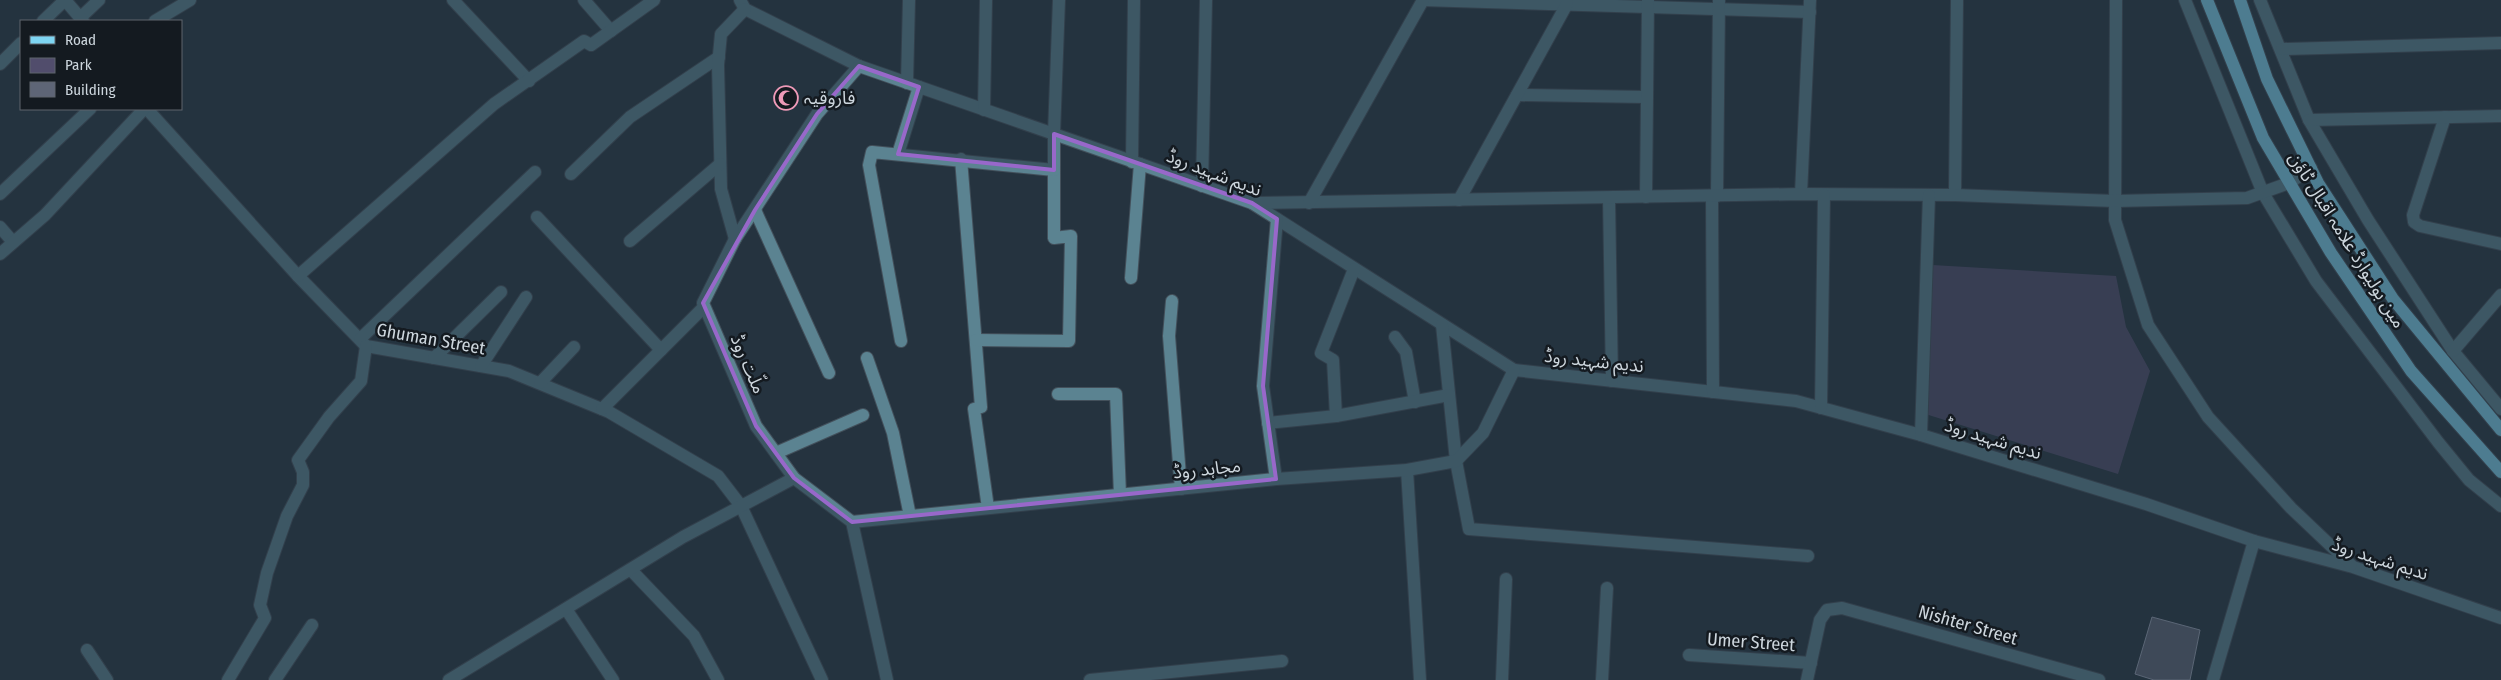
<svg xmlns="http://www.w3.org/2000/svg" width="2501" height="680" font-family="'Fira Sans Condensed','Noto Sans Arabic',sans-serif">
  <rect width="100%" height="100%" fill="#25333f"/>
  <!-- green -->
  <path fill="#514d6c" d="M1932,265L2116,276L2126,327L2150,371L2118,474L1919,412Z"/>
  <!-- building -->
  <path fill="#5e6576" stroke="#9ba3b6" d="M2152,617L2200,630L2190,680H2154L2135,674Z"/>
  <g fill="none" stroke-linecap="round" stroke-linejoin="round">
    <!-- minor casing -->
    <g stroke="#43505b" stroke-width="14">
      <g id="minor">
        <path d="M453,0L529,81"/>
        <path d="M584,0L611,31"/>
        <path d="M740,0L745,9L859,66L1252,203L1514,370L1796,401L1921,435L2146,504L2254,541L2353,567L2501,618"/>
        <path d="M1422,0L1810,12"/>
        <path d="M2116,0L2115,220L2148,325L2208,417L2291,508L2351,565"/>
        <path d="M2185,0L2263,193L2316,281L2438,442L2469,480L2501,506"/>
        <path d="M2260,0L2309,120L2368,220L2453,351L2501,409"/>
        <path d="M80,18L99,0"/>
        <path d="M43,21L65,0L83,21"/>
        <path d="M155,21L190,0"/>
        <path d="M2282,49L2501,43"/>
        <path d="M0,64L21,43"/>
        <path d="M859,66L817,114L735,239L703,303L756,426L794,478L852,522L887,680"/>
        <path d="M907,83L909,0"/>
        <path d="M1517,95L1647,97"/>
        <path d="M147,109L298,276L366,346L509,371L609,412L718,476L741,506L822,680"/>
        <path d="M984,110L986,0"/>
        <path d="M2445,117L2413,215L2414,222L2420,226L2501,244"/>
        <path d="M2309,120L2501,116"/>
        <path d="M898,154L919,87"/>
        <path d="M961,159L981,407L974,409L988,508"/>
        <path d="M1132,162L1134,0"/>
        <path d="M571,174L630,117L719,57"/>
        <path d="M1202,186L1206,0"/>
        <path d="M0,194L90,109"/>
        <path d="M1801,194L1810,0"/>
        <path d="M1955,195L1957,0"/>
        <path d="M1712,196L1713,392"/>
        <path d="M1717,196L1719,1"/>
        <path d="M1646,197L1648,0"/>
        <path d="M1609,198L1612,381"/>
        <path d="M1459,200L1567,4"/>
        <path d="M1252,203L1801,194L1955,195L2115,201L2247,198L2289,183L2311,168"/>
        <path d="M1309,203L1423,0"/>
        <path d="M755,210L829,373"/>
        <path d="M537,217L661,350"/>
        <path d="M0,227L13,242"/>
        <path d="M735,239L721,189L718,65L721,34L745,9"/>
        <path d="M630,241L720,164"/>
        <path d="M0,254L45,215L144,109"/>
        <path d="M298,276L494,104L584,41L591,45L654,0"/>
        <path d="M1131,278L1140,164"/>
        <path d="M1172,301L1169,336L1181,489"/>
        <path d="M1442,325L1456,461L1469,529L1808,556"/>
        <path d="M1395,337L1406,352L1415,402"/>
        <path d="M360,339L535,172"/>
        <path d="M976,340L1069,341L1071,236L1054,238V134L1059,0"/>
        <path d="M901,341L869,165L872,152L1054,170"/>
        <path d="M2453,351L2501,295"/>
        <path d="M434,358L501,292"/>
        <path d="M867,358L893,433L910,516"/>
        <path d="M481,366L526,297"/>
        <path d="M540,383L574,347"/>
        <path d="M1058,394H1116L1120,495"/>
        <path d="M1821,408L1824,195"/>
        <path d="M602,409L704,307"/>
        <path d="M1336,416L1333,360L1321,353L1354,269"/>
        <path d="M1268,423L1336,416L1449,395"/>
        <path d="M1921,435L1929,195"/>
        <path d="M776,453L863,415"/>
        <path d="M1407,470L1420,680"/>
        <path d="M1276,479L1263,386L1277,219"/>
        <path d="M852,522L1276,479L1407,470L1456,461L1483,433L1514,370"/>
        <path d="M631,570L694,636L718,680"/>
        <path d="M566,609L613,680"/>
        <path d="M87,650L107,680"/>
        <path d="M1689,655L1811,663"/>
        <path d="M228,680L265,618L260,605L267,573L287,516L303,485V472L298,460L329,417L361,381L366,346"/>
        <path d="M275,680L312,625"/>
        <path d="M449,680L683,537L794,478"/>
        <path d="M1090,680L1282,661"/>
        <path d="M1502,680L1506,579"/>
        <path d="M1602,680L1607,588"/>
        <path d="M1807,680L1820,620L1827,610L1842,608L2099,680"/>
        <path d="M2213,680L2254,541"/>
      </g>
    </g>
    <!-- major casing -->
    <g stroke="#43505b" stroke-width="14">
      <g id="major">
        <path d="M2207,0L2263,138L2331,253L2411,371L2501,472"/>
        <path d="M2240,0L2267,79L2318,183L2393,299L2501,430"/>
      </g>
    </g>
    <!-- minor -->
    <use href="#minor" stroke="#5b8391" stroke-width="12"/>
    <!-- major -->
    <use href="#major" stroke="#7ed5f2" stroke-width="12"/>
  </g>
  <!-- marked area -->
  <path d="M0 0H2501V680H0ZM859,66L919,87L898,154L1054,170V134L1252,203L1277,219L1263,386L1276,479L852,522L794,478L756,426L703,303L755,210L817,114Z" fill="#25333f" fill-opacity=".55" fill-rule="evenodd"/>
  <path fill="none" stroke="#9868ca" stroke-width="4" stroke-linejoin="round" d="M859,66L919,87L898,154L1054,170V134L1252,203L1277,219L1263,386L1276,479L852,522L794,478L756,426L703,303L755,210L817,114Z"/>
  <!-- icons -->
  <defs>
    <g id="mosque-ring" transform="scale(1.25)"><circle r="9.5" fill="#141a20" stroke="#ef9ab8" stroke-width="1.5"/><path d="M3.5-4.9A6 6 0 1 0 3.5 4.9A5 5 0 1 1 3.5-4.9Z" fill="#ef9ab8"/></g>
  </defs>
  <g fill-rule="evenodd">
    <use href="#mosque-ring" x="786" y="98"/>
  </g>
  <g text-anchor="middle" stroke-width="5" stroke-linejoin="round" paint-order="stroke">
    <!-- poi labels -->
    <g font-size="18" fill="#cdd6dd" stroke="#141a20" text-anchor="start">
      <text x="804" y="104">فاروقیہ</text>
    </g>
    <!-- street labels -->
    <g font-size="18" fill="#cdd6dd" stroke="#141a20">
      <text transform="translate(1214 173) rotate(21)" y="6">ندیم شہید روڈ</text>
      <text transform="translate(2347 240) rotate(58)" y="6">مین بولیوارڈ علامہ اقبال ٹاؤن</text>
      <text transform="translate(431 339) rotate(10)" y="6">Ghuman Street</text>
      <text transform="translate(1594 361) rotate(6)" y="6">ندیم شہید روڈ</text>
      <text transform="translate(748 364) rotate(67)" y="6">ملّت روڈ</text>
      <text transform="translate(1993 439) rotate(17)" y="6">ندیم شہید روڈ</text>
      <text transform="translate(1207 469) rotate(-6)" y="6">مجاہد روڈ</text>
      <text transform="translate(2380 559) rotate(18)" y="6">ندیم شہید روڈ</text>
      <text transform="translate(1968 625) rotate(16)" y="6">Nishter Street</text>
      <text transform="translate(1751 642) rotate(4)" y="6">Umer Street</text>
    </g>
  </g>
  <!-- legend -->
  <rect x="20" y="20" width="162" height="90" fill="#141a20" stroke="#5e656c"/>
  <rect x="30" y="36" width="25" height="8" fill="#7ed5f2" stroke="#5e656c"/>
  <text x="65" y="45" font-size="15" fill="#cdd6dd">Road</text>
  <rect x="30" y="58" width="25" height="15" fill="#514d6c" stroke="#5e656c"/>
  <text x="65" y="70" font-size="15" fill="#cdd6dd">Park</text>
  <rect x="30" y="82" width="25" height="15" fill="#5e6576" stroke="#5e656c"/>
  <text x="65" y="95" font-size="15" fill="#cdd6dd">Building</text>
</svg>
